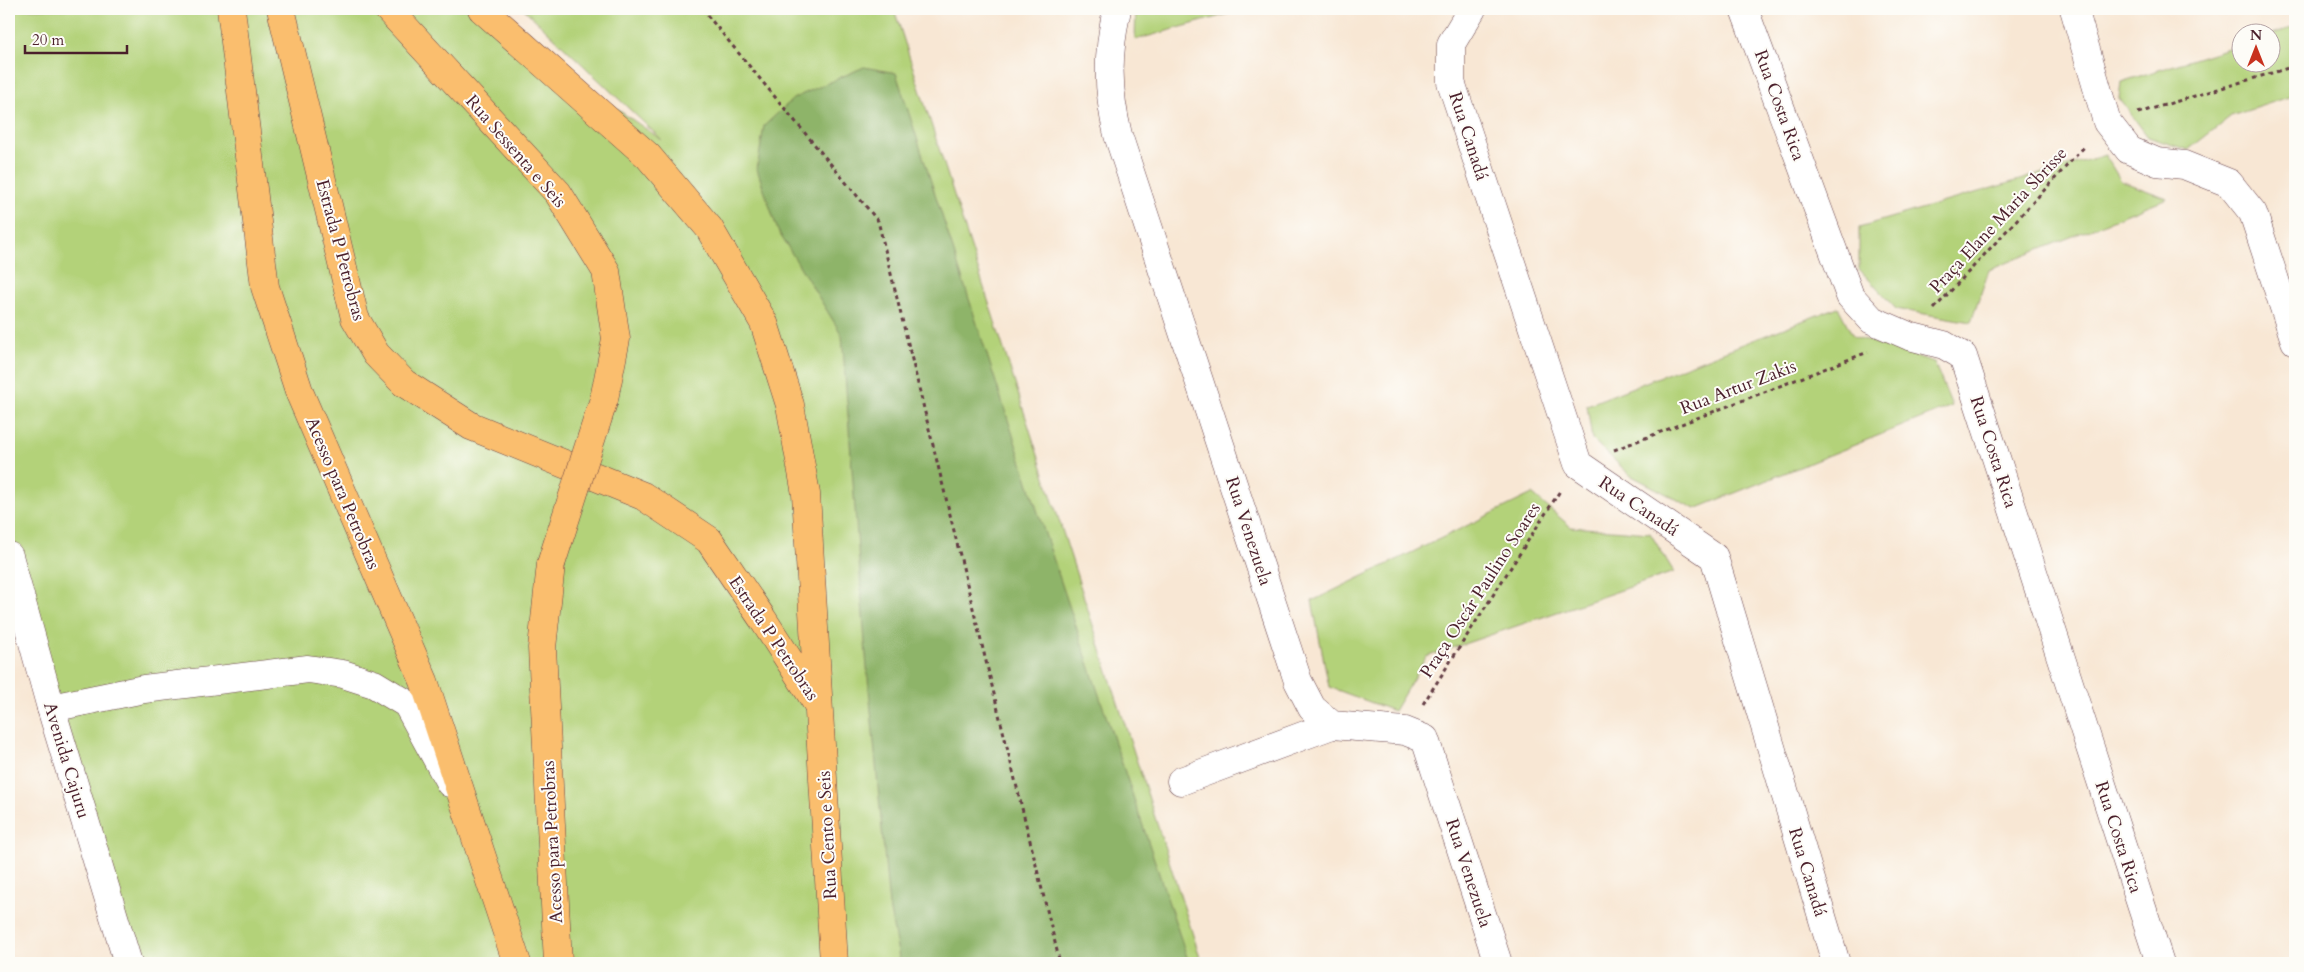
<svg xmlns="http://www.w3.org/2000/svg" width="2304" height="972" font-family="Cardo,serif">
  <rect width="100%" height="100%" fill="#fdfcf7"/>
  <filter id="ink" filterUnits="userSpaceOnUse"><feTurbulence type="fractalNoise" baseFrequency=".02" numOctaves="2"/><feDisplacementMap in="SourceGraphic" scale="10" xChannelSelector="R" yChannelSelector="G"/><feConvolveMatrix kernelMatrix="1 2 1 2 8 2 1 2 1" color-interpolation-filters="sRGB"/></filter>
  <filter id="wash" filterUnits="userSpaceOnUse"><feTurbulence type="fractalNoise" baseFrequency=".0096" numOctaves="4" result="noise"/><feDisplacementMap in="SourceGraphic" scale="20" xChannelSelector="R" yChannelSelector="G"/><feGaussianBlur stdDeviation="1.12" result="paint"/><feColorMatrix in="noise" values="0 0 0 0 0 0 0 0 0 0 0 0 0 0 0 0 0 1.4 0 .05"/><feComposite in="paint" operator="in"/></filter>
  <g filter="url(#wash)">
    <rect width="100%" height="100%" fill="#f8e7d4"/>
    <!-- green -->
    <g fill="#b3d279" stroke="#7e7852">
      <path d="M9,9H472L662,140L524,9H894L1202,963H119L9,562Z"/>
      <path d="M1136,9H1246L1135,40Z"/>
      <path d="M2295,27V95L2231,116L2188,150L2148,137L2119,98L2121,82L2241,44L2242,62H2272V34Z"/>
      <path d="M2105,155L2121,181L2167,198L1989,270L1971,322L1896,309L1859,269V227Z"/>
      <path d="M1838,307L1853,336L1934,362L1952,406L1695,509L1630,475L1592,439L1587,405Z"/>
      <path d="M1532,494L1571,527L1650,533L1674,572L1426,657L1394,711L1329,687L1312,601Z"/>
    </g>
    <!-- forest -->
    <path fill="#8eb469" stroke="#6c6a4a" d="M864,67L896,73L1042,525L1189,963H900L889,906L866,656L842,335L778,231L757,169L764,126L794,98Z"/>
  </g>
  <g filter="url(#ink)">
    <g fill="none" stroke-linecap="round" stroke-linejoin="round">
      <!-- street casing -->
      <g stroke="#643d44" stroke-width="29">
        <g id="street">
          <path d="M1117,9C1107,55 1107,89 1118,135L1298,681L1312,708L1332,725L1405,731L1425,739L1498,963"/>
          <path d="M1472,9L1451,44V82L1578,464L1714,557L1836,963"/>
          <path d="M1744,9L1850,296L1872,320L1909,336L1944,345L1963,356L2160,963"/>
          <path d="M2074,9L2107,122L2129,150L2157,162L2184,165L2229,183L2253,213L2295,341"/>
          <path d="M9,556L51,708L128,963"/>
          <path d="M51,708L144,689L308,669L343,674L374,684L407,704L450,783"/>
          <path d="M1181,781L1332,725"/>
        </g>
      </g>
      <!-- primary casing -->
      <g stroke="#643d44" stroke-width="29">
        <g id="primary">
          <path d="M231,9L265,287L300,394L424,681L517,963"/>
          <path d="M281,9L355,318L376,354L404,383L471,426L643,496L709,540L762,618L818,705"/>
          <path d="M388,9L558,193L606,271L616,339L604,399"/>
          <path d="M482,9L648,156L709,228L764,323L790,405L806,494L834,963"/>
          <path d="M551,564L542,648L558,963"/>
        </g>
      </g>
      <!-- path -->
      <g stroke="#643d44" stroke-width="3" stroke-dasharray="4 4" stroke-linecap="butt">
        <path d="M702,9L878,221L1060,963"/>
        <path d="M2138,113L2295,66"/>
        <path d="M1934,309L2086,145"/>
        <path d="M1614,450L1868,352"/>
        <path d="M1423,704L1560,491"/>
      </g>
      <!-- street -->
      <use href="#street" stroke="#fff" stroke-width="28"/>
      <!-- primary -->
      <use href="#primary" stroke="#fabe6e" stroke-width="28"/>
      <!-- primary-bridge casing -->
      <g stroke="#643d44" stroke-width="29" stroke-linecap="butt">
        <path id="primary-bridge" d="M551,564L604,399"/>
      </g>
      <!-- primary-bridge -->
      <use href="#primary-bridge" stroke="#fabe6e" stroke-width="28"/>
    </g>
  </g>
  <g text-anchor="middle" stroke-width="4" stroke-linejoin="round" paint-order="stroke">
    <!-- street labels -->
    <g font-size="18" fill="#4a1f2b" stroke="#fdfcf7">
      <text transform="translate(1780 105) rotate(70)" y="6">Rua Costa Rica</text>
      <text transform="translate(1469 136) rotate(72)" y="6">Rua Canadá</text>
      <text transform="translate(516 151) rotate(49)" y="6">Rua Sessenta e Seis</text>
      <text transform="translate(1998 220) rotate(-47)" y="6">Praça Elane Maria Sbrisse</text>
      <text transform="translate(341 250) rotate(75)" y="6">Estrada P Petrobras</text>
      <text transform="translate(1738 387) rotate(-21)" y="6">Rua Artur Zakis</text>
      <text transform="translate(1994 452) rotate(72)" y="6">Rua Costa Rica</text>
      <text transform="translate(343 493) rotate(67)" y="6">Acesso para Petrobras</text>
      <text transform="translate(1639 506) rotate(34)" y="6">Rua Canadá</text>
      <text transform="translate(1249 531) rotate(72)" y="6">Rua Venezuela</text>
      <text transform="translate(1480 590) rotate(-57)" y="6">Praça Oscár Paulino Soares</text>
      <text transform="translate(774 638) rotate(56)" y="6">Estrada P Petrobras</text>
      <text transform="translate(67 760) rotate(73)" y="6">Avenida Cajuru</text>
      <text transform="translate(827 835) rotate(-93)" y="6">Rua Cento e Seis</text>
      <text transform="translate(2119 837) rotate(72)" y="6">Rua Costa Rica</text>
      <text transform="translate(552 842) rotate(-93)" y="6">Acesso para Petrobras</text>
      <text transform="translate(1808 872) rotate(73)" y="6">Rua Canadá</text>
      <text transform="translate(1469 873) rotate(72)" y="6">Rua Venezuela</text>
    </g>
  </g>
  <!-- margin -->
  <rect width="2304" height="972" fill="none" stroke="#fdfcf7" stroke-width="30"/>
  <!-- north arrow -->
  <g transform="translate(2256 48)"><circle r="24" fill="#fdfcf7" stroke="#b5a4a5"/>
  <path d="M0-4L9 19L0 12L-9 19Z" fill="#c8321e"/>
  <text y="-8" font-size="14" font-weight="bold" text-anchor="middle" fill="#4a1f2b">N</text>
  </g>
  <!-- scale -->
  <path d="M25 45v8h102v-8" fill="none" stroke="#4a1f2b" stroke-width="2.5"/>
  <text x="32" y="45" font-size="15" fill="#4a1f2b" stroke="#fdfcf7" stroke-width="4" paint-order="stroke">20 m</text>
</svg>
